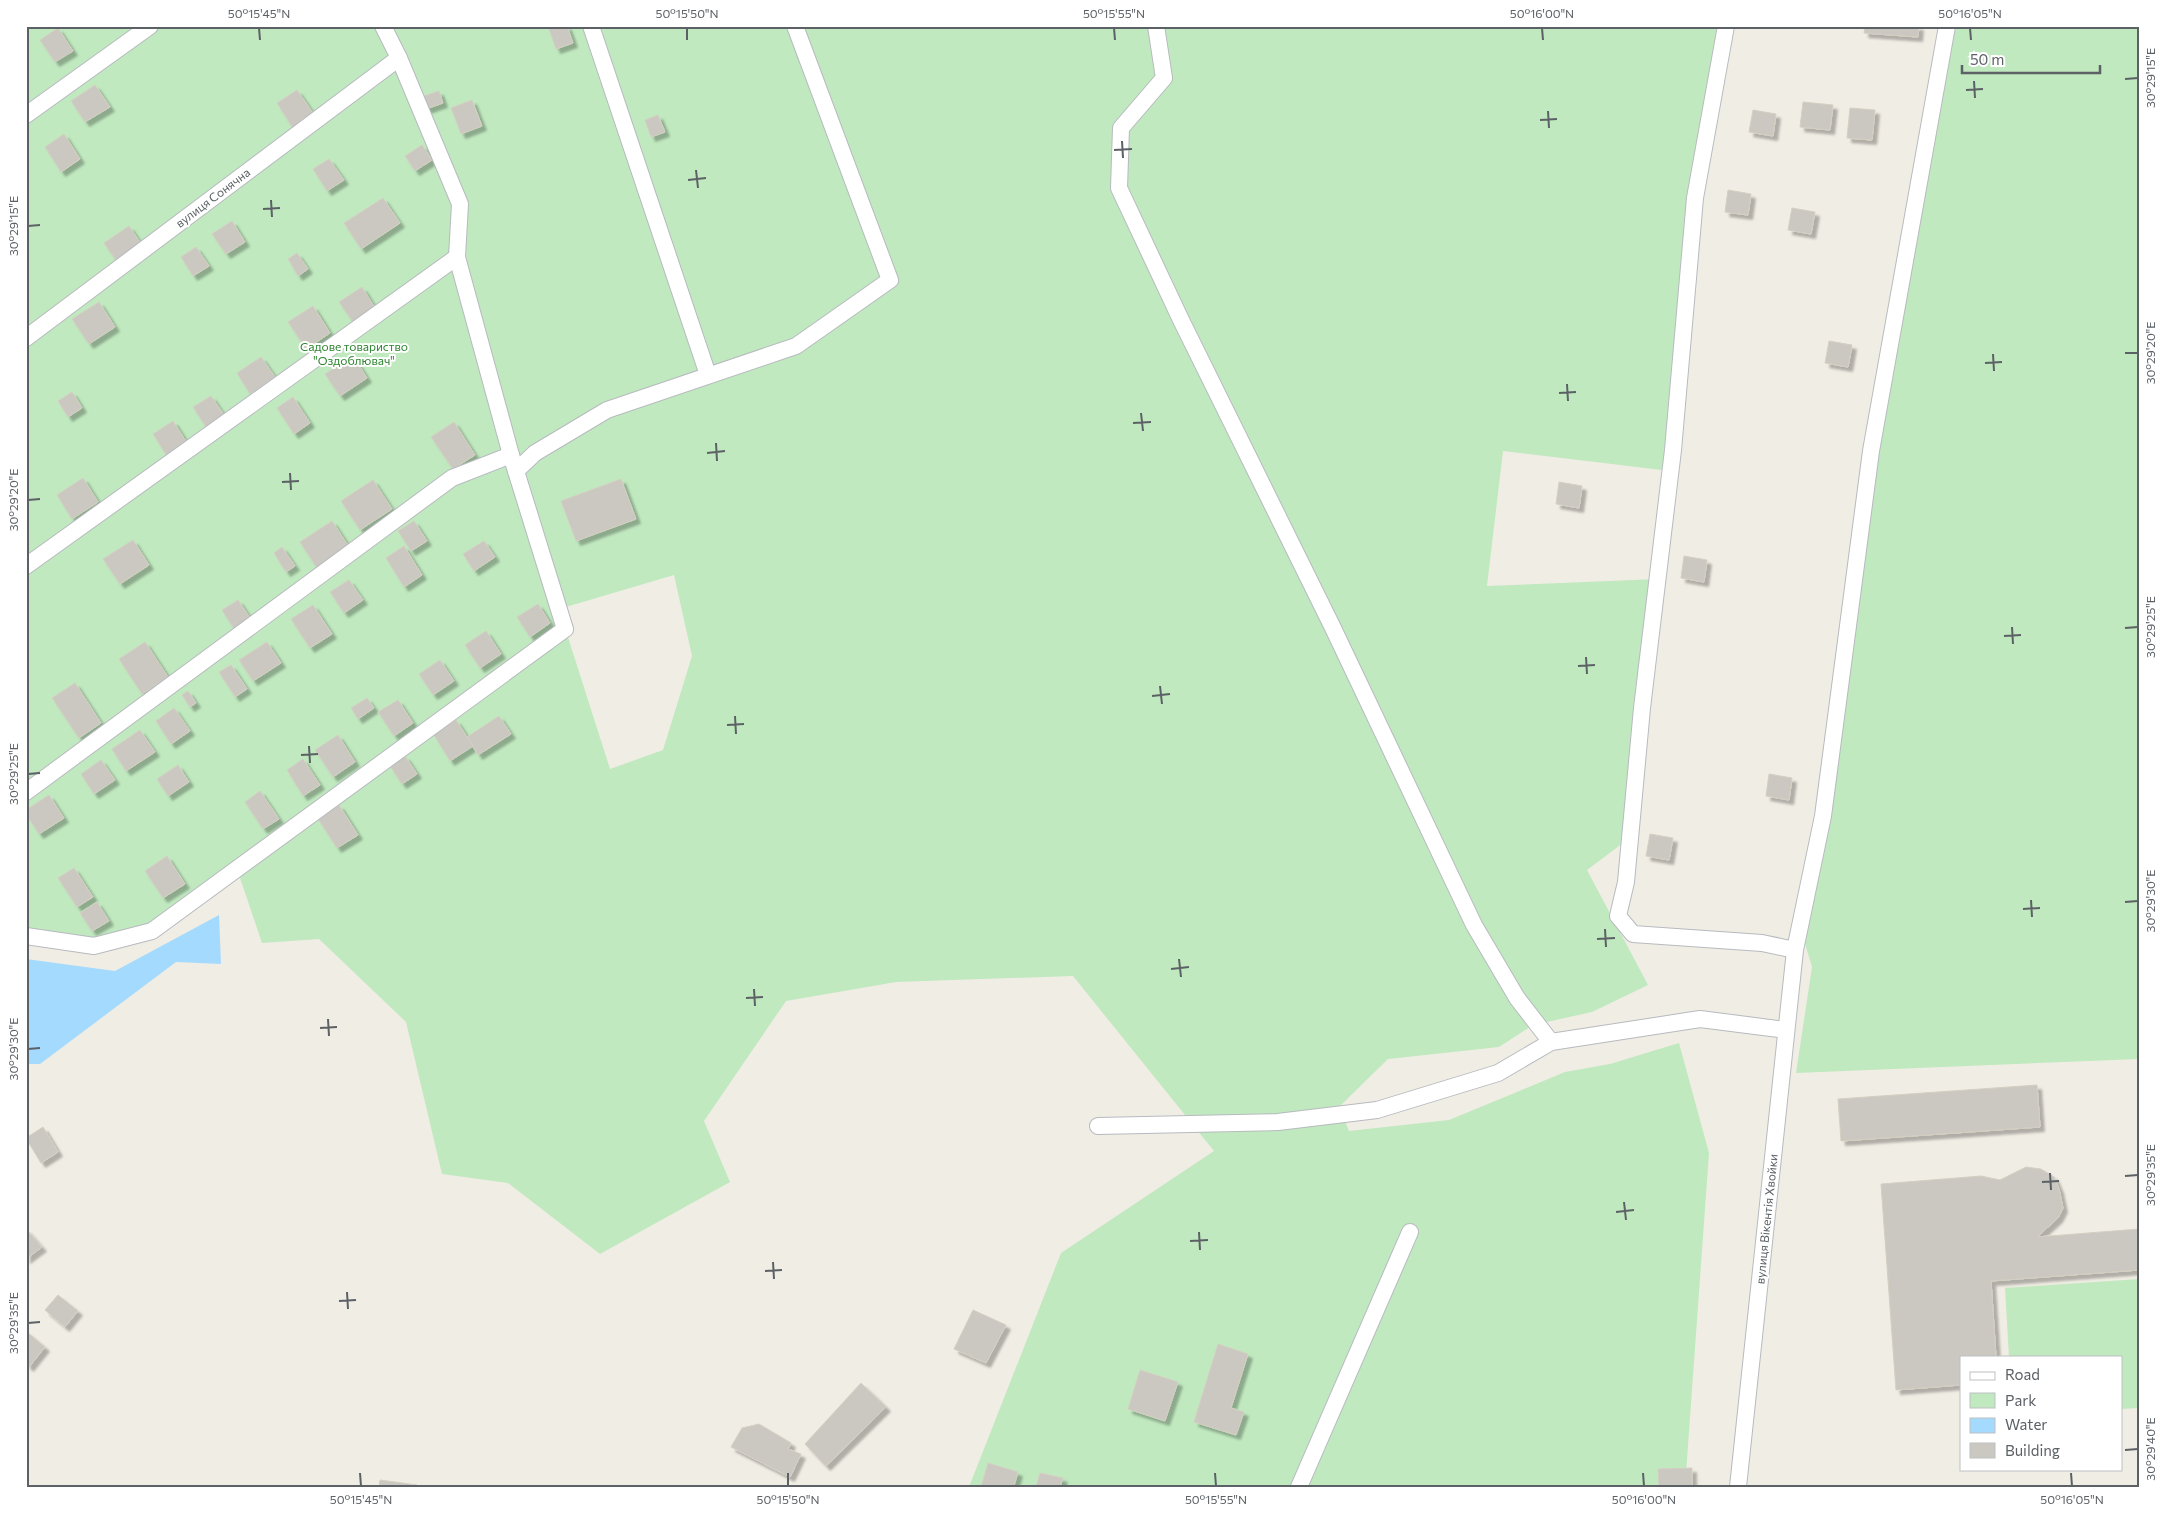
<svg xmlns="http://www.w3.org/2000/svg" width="2165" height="1513" font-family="Commissioner,sans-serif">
  <defs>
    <filter id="shadow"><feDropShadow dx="4.5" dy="4.5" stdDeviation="1" flood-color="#0004"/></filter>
  </defs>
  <rect width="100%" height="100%" fill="#f0ede4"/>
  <!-- green -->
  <g fill="#c0e9bf" fill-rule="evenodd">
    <path d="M26,26H1726L1695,198L1670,471L1503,451L1487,586L1658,579L1631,837L1587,870L1648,985L1592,1012L1533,1025L1499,1047L1388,1059L1339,1107L1349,1131L1449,1120L1565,1072L1610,1064L1679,1043L1709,1153L1685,1487H969L1061,1253L1214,1151L1073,976L896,982L786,1001L704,1121L730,1182L600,1254L508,1183L442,1174L406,1022L319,939L262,943L237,869L152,931L94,946L26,936ZM674,575L692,656L663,750L610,769L559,609Z"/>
    <path d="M1947,26H2139V1059L1796,1073L1812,967L1799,924L1871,451Z"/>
    <path d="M2139,1279V1408L2121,1409V1357H2009L2005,1288Z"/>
  </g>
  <!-- water -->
  <path fill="#a5daff" d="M219,915L221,964L176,962L40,1064H26V959L115,971Z"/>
  <!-- building -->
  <g fill="#cbc8c1" stroke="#d5cfc2" filter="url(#shadow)">
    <path d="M548,26H567L573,43L556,49Z"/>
    <path d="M1865,26H1919L1918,37L1864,33Z"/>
    <path d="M58,28L73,51L55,62L40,40Z"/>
    <path d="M95,85L110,107L85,122L71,101Z"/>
    <path d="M297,90L315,116L294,130L277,103Z"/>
    <path d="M439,91L443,103L426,109L421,97Z"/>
    <path d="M472,100L482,126L461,134L451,108Z"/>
    <path d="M1803,102L1833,105L1830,130L1800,127Z"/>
    <path d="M1850,108L1875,110L1872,140L1847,138Z"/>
    <path d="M1753,110L1776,114L1773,136L1749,132Z"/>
    <path d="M658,115L665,132L651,137L645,120Z"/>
    <path d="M64,134L80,159L61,172L45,147Z"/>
    <path d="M422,145L432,160L415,171L405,156Z"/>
    <path d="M329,159L344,180L327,191L313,169Z"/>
    <path d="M1728,190L1751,194L1748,215L1725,212Z"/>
    <path d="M383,198L400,223L361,249L344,223Z"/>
    <path d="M1792,208L1815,212L1811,234L1788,230Z"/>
    <path d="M232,221L245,242L226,254L212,234Z"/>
    <path d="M129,226L143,247L118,263L104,243Z"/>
    <path d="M196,247L209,266L193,276L181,257Z"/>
    <path d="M297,253L308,269L298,276L288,259Z"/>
    <path d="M362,287L375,308L353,322L339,302Z"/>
    <path d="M99,302L115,327L89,344L72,319Z"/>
    <path d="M313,306L330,333L306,349L288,322Z"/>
    <path d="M1829,341L1852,345L1848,367L1825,363Z"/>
    <path d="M353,356L367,378L340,396L325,374Z"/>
    <path d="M261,357L275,377L250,394L237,373Z"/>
    <path d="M72,392L82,408L68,417L58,401Z"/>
    <path d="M211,396L224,415L206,427L193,407Z"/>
    <path d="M293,397L310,423L294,434L277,408Z"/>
    <path d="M173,421L187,443L167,456L153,434Z"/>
    <path d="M454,422L475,455L453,469L431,437Z"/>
    <path d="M83,478L98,502L72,519L57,495Z"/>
    <path d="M621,479L636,519L576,541L561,501Z"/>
    <path d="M373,480L392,509L360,530L341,501Z"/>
    <path d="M1559,482L1582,486L1579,508L1556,504Z"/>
    <path d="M332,521L349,547L317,568L300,542Z"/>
    <path d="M414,521L427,541L411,551L398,531Z"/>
    <path d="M133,540L149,565L120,584L103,559Z"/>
    <path d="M484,541L495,557L474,571L463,554Z"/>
    <path d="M404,546L422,575L404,587L386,558Z"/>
    <path d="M282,547L295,566L286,572L274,553Z"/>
    <path d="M1684,556L1707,560L1704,582L1681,578Z"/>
    <path d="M349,580L363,600L344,613L330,592Z"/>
    <path d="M238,600L252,621L236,632L222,610Z"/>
    <path d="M538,604L550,623L530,637L517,617Z"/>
    <path d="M313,605L332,634L310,648L291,619Z"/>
    <path d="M486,631L501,654L480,668L465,645Z"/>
    <path d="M145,642L168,677L142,694L119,659Z"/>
    <path d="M267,642L281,663L253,681L239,660Z"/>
    <path d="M440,660L454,681L433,695L419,674Z"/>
    <path d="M231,665L247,689L235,697L219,672Z"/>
    <path d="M75,683L101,723L79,738L52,698Z"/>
    <path d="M188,691L196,703L190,707L182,695Z"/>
    <path d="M367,698L374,708L358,719L351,708Z"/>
    <path d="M398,700L413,723L394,736L378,712Z"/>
    <path d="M174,708L190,731L171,744L156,721Z"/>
    <path d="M499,716L511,734L478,755L467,737Z"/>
    <path d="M456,720L473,746L450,761L434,735Z"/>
    <path d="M140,730L155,752L126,771L112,749Z"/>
    <path d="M338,735L355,762L333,777L315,750Z"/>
    <path d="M405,756L417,774L402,784L390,766Z"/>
    <path d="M303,759L320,785L303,796L287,770Z"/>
    <path d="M101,760L115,780L94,794L81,774Z"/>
    <path d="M178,765L189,782L168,796L157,779Z"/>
    <path d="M1769,774L1792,778L1789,800L1766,796Z"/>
    <path d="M260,791L279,819L263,829L245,802Z"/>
    <path d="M49,795L64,818L39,834L26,814V810Z"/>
    <path d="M339,805L358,835L337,848L318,819Z"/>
    <path d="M1650,834L1673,838L1669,860L1646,856Z"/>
    <path d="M167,856L185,884L163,898L145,871Z"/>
    <path d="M74,868L93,897L77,907L58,878Z"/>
    <path d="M97,902L109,921L92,931L80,913Z"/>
    <path d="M2037,1085L2040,1127L1841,1141L1838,1099Z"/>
    <path d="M43,1127L58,1152L41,1163L26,1138Z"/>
    <path d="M2026,1167L2041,1169L2054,1177L2059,1189L2063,1208L2058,1218L2037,1237L2139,1229V1270L1991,1281L1996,1357H1961V1385L1896,1390L1881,1184L1981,1176L2000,1180Z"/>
    <path d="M26,1229L42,1247L26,1259Z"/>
    <path d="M58,1295L78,1311L65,1327L45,1310Z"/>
    <path d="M973,1310L1006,1325L986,1363L954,1349Z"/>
    <path d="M27,1332L45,1347L29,1367L26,1364Z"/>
    <path d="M1218,1344L1248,1354L1231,1408L1244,1412L1236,1435L1194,1422Z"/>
    <path d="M1140,1370L1178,1382L1165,1421L1128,1409Z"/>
    <path d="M861,1383L886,1407L826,1466L805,1444Z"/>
    <path d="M759,1424L791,1443L788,1449L801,1454L790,1477L731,1447L742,1428Z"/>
    <path d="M988,1463L1018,1472L1014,1486L1017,1487H981Z"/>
    <path d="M1692,1468V1487H1659L1658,1469Z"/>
    <path d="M1040,1473L1063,1478L1060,1487H1036Z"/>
    <path d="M380,1480L417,1485L416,1487H379Z"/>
  </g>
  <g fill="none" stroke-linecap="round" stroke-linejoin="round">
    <!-- street casing -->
    <g stroke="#b7babf" stroke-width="18">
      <g id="street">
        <path d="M591,26L708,375"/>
        <path d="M1156,26L1164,78L1121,128L1119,188L1181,320L1333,628L1474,925L1517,998L1551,1042L1700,1019L1786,1030"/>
        <path d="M1726,26L1695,198L1673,450L1642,708L1626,882L1618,916L1633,934L1762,943L1795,950"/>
        <path d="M26,115L150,26"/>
        <path d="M26,338L399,58"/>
        <path d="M516,471L535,453L607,410L796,346L890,280L795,26"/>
        <path d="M26,566L457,257"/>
        <path d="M26,792L452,478L511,455"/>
        <path d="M26,936L94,946L152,931L565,629L511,455L457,257L460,204L399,58L383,26"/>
        <path d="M1098,1126L1278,1122L1377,1110L1498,1073L1551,1042"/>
        <path d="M1299,1487L1410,1232"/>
        <path d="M1738,1487L1795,950L1823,816L1871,451L1947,26"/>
      </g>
    </g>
    <!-- street -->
    <use href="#street" stroke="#fff" stroke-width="16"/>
  </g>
  <!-- ticks -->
  <path fill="none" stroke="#5c6166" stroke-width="2" d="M259,28L260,40M687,28V40M1114,28L1115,40M1542,28L1543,40M1970,28L1971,40M2125,79L2138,78M1974,81L1975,98M1966,90L1983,89M1548,111L1549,128M1540,120L1557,119M1122,141L1123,158M1114,150L1132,149M696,170L698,188M688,180L706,178M271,200L272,217M263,209L280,208M28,226L40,225M2125,353H2138M1993,354L1994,371M1985,363L2002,362M1567,384L1568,401M1559,393L1576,392M1141,413L1143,431M1133,423L1151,422M716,443L717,461M707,453L725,451M290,473L291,490M282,482L299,481M28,500L40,499M2012,627L2013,644M2125,628L2138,627M2004,636L2021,635M1586,657L1587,674M1578,666L1595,665M1160,686L1162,704M1152,696L1170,694M735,716L736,734M727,725L744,724M309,746L310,763M301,755L318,754M28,774L40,773M2031,900L2032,917M2125,902L2138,901M2023,909L2040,908M1605,929L1606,947M1597,939L1615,938M1179,959L1181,977M1171,969L1189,967M754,989L755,1006M746,998L763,997M328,1019L329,1036M320,1028L337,1027M28,1049L40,1048M2050,1173L2051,1190M2125,1176L2138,1175M2042,1182L2059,1181M1624,1202L1626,1220M1616,1212L1634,1210M1199,1232L1200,1250M1190,1241L1208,1240M773,1262L774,1279M765,1271L782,1270M347,1292L348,1309M339,1301L356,1300M28,1323L40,1322M2125,1450L2138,1449M360,1473L361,1486M788,1473V1486M1215,1473L1216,1486M1643,1473L1644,1486M2071,1473L2072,1486"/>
  <g text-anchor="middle" stroke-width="4" stroke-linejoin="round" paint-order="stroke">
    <!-- street labels -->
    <g font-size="12" fill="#5c6166" stroke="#fff">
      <text transform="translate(213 198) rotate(-37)" y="4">вулиця Сонячна</text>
      <text transform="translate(1767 1219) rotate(-84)" y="4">вулиця Вікентія Хвойки</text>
    </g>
    <!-- park labels -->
    <g font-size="12" fill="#2d842f" stroke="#fff">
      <text x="354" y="351">Садове товариство<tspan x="354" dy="14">"Оздоблювач"</tspan></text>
    </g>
  </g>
  <!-- border -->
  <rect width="2165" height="1513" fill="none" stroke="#ffffff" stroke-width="55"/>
  <!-- legend -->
  <rect x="1960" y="1356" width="162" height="115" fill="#ffffff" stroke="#bec0c2"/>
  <rect x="1970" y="1372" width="25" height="8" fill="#ffffff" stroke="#bec0c2"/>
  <text x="2005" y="1380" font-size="15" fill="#5c6166">Road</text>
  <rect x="1970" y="1393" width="25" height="15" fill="#c0e9bf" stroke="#bec0c2"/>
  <text x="2005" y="1406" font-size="15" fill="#5c6166">Park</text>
  <rect x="1970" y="1418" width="25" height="15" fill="#a5daff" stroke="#bec0c2"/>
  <text x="2005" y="1430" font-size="15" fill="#5c6166">Water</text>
  <rect x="1970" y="1443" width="25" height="15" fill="#cbc8c1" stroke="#bec0c2"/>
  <text x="2005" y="1456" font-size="15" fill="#5c6166">Building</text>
  <!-- scale -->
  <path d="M1962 65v8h138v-8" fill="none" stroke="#5c6166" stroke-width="2.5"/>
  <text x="1970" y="65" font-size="15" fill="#5c6166" stroke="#ffffff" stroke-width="4" paint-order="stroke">50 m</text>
  <rect x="28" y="28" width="2110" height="1458" fill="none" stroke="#5c6166" stroke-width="2"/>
  <g font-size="12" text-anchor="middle" fill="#5c6166">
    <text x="259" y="18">50°15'45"N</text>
    <text x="687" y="18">50°15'50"N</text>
    <text x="1114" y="18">50°15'55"N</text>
    <text x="1542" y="18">50°16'00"N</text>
    <text x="1970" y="18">50°16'05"N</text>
    <text transform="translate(2151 78) rotate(-90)" y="4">30°29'15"E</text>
    <text transform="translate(14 226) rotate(-90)" y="4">30°29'15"E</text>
    <text transform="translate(2151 353) rotate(-90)" y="4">30°29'20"E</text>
    <text transform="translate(14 500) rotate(-90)" y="4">30°29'20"E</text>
    <text transform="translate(2151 627) rotate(-90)" y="4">30°29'25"E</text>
    <text transform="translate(14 774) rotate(-90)" y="4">30°29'25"E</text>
    <text transform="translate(2151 901) rotate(-90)" y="4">30°29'30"E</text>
    <text transform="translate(14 1049) rotate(-90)" y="4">30°29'30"E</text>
    <text transform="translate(2151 1175) rotate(-90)" y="4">30°29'35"E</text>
    <text transform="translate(14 1323) rotate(-90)" y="4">30°29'35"E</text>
    <text transform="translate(2151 1449) rotate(-90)" y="4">30°29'40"E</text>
    <text x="361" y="1504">50°15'45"N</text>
    <text x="788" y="1504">50°15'50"N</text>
    <text x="1216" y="1504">50°15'55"N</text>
    <text x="1644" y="1504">50°16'00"N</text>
    <text x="2072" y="1504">50°16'05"N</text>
  </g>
</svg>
